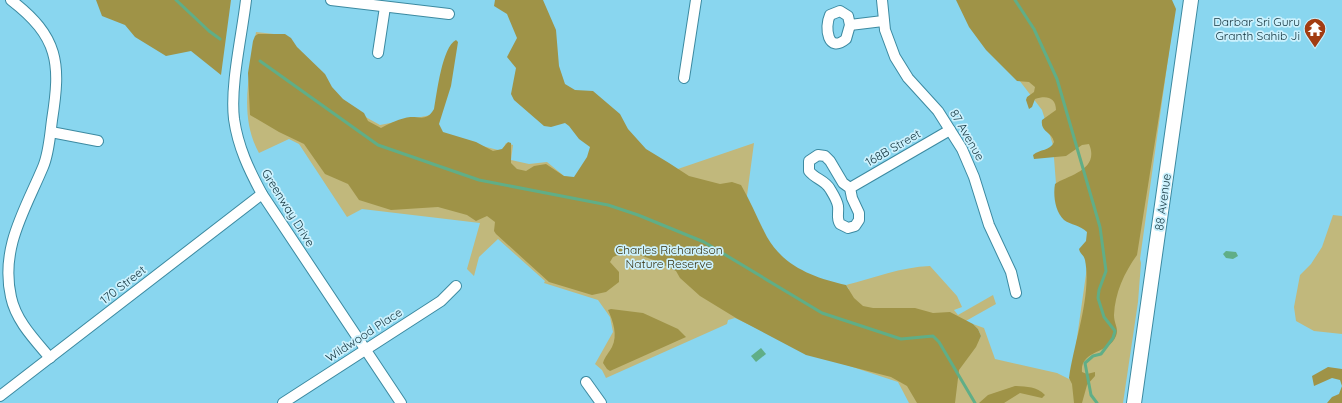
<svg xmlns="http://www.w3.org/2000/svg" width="1342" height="403" font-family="Quicksand,sans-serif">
  <rect width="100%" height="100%" fill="#89d6ef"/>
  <!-- green -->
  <g fill="#c1b87c">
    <path d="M1175,9L1140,259L1141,263L1138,302L1123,403H909L898,382L804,351L735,318L728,320L727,324L606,378L602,370L595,364L613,332L610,317L598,300L544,283L545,281L498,239L479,257L474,276L467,269L480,223L362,209L347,217L299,144L289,139L259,153C238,115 250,73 256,32L283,35L344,105L380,125L436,114L439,135L502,151L506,143L513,145L511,160L529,164L547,162L564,176L574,178L669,172L754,143L746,203L766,241L789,268L849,289L846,285C874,278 901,267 930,266L957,296L962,307L954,310L958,315L993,295L996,304L964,322L979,340L981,336L978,329L973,324L984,328L995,359L1057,373L1071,380L1090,246L1087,230L1056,184L1053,145L1042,110L1019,80Z"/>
    <path d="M1333,215L1342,216V334L1314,331L1296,321L1294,307L1300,275L1311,264L1322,247Z"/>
  </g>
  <!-- forest -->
  <g fill="#9f9347">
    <path d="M96,0H231L221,75L191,51L166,56L135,37L125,25L102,16Z"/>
    <path d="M495,0H543L556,30L559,66L565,84L575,90L593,91L620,114L628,129L646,149L669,163L689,176L720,184L732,182L741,185C751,202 758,220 767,237C784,267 815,278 846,285L854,298L863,306L873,308H915L933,313L950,312L973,324L978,329L981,336L976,347L959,370L955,403H917L907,386L891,377L806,355L736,318L700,296L680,278L676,271L656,261L637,254H621L613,257L610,262L619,272V282L606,292L592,295L549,282L496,234L494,231L495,222L487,216L476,221L467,215L438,207L391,210L359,200L348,184L325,174L304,144L279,132L250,115L248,73L253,41L255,36L258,34H285L291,38L297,47L325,74L332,87L343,99L364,113L368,121L381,128C388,124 397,120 405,118C418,114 425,124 434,109C437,93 442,47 456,40L458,42L451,86L439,124L443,132L476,142L493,151L502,149L508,142L511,143V163L517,169L526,171L534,166L546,164L564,176L574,177L587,157L590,147L579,139L569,126L565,123L551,127L544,126L514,100L511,94L516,68L507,57L517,38L507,14L494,6Z"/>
    <path d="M956,0H1172L1176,9L1137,255C1124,273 1115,293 1114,315C1114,324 1119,328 1116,336C1109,354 1080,350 1082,372L1087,374L1095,372V376L1087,385L1082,403H1074L1072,384L1069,378C1074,342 1092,295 1085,260C1084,255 1080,254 1079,249L1086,241L1087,232C1080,225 1071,225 1064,220C1055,212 1053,195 1055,184C1069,175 1100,170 1089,144L1082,145L1066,156L1034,159L1033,155C1040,149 1050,151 1054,142C1052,132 1040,132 1042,120L1056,110C1056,97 1046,95 1035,99L1032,107L1029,109L1026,100L1027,97L1034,92L1035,87L1029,82L1017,81L986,50L969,27Z"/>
    <path d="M611,309L643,313L678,329L686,337L610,371L607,369L603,363C605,356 609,353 612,347C618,335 613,321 608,310Z"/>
    <path d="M1328,367L1342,369V403H1327L1332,397L1339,394L1342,386L1340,380L1332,378L1314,386L1312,376Z"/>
    <path d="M1015,386C1027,387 1036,386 1045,395L1042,398L1020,393L1004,403H979L988,395Z"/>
  </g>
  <!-- water -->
  <g fill="#60ae87">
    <path d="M1226,251L1236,252L1238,256L1233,259L1226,258L1223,254Z"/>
    <path d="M761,348L766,354L756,362L751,356Z"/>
  </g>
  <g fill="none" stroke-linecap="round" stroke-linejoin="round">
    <!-- stream -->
    <g stroke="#60ae87" stroke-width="3">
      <path d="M176,0L209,31L220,39"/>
      <path d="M1015,0L1034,29L1057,79L1100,227L1106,271L1099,290L1098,298L1104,317L1115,331L1113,338L1101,354L1093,356L1085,363L1091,395L1097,403"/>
      <path d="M260,61L378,145L479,180L608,205L638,215L704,242L822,313L901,339L933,336L939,342L975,403"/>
    </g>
    <!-- street casing -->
    <g stroke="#3c8aa1" stroke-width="12">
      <g id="street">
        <path d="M11,0C59,37 61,63 52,120C50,135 49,153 43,167C25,210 0,248 11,297C16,321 35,340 50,358"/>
        <path d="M246,0C242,35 230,85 234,119C238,147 249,170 262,194L401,403"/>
        <path d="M331,0L449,14"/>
        <path d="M882,0L885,30L895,57L908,78L938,111L962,149L974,177L989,225L1011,272L1016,293"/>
        <path d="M840,11L848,16L850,25L846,39C828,54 824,28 830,15Z"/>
        <path d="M850,25L883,21"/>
        <path d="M378,53L385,7"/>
        <path d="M684,78L696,0"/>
        <path d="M51,132L98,141"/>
        <path d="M818,155L825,156L830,161L843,183L850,188L852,198L859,213V220L855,226L848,228L840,224C836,218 839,213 838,206C837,200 833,194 830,189C825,180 815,179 809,171V161Z"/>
        <path d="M850,188L950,130"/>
        <path d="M586,382L601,403"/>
        <path d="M0,396L262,194"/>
        <path d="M283,403L441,301L456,286"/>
      </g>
    </g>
    <!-- secondary casing -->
    <g stroke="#3c8aa1" stroke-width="16">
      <path id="secondary" d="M1134,403L1191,0"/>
    </g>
    <!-- street -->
    <use href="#street" stroke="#fff" stroke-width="10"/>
    <!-- secondary -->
    <use href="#secondary" stroke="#fff" stroke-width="14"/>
  </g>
  <!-- icons -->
  <defs>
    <g id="temple-pin" transform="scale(1.15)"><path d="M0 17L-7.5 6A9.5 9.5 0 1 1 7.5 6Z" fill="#a23c11" stroke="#ccf1fd"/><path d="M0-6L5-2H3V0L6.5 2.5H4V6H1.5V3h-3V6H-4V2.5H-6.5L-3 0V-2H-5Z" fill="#fff"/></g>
  </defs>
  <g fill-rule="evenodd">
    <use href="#temple-pin" x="1315" y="29"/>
  </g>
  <g text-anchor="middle" stroke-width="3.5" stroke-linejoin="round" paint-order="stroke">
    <!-- poi labels -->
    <g font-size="12" fill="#13343e" stroke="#ccf1fd" text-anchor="end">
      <text x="1300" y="26">Darbar Sri Guru<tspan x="1300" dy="14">Granth Sahib Ji</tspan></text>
    </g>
    <!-- street labels -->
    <g font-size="12" fill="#13343e" stroke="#ccf1fd">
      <text transform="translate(967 135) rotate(60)" y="4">87 Avenue</text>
      <text transform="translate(893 148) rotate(-30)" y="4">168B Street</text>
      <text transform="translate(1163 202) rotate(-82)" y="4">88 Avenue</text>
      <text transform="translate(288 208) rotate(58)" y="4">Greenway Drive</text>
      <text transform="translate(123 285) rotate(-38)" y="4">170 Street</text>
      <text transform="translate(364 335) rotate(-33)" y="4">Wildwood Place</text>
    </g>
    <!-- park labels -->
    <g font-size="12" fill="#383311" stroke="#ccf1fd">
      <text x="669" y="254">Charles Richardson<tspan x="669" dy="14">Nature Reserve</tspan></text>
    </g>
  </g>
</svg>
